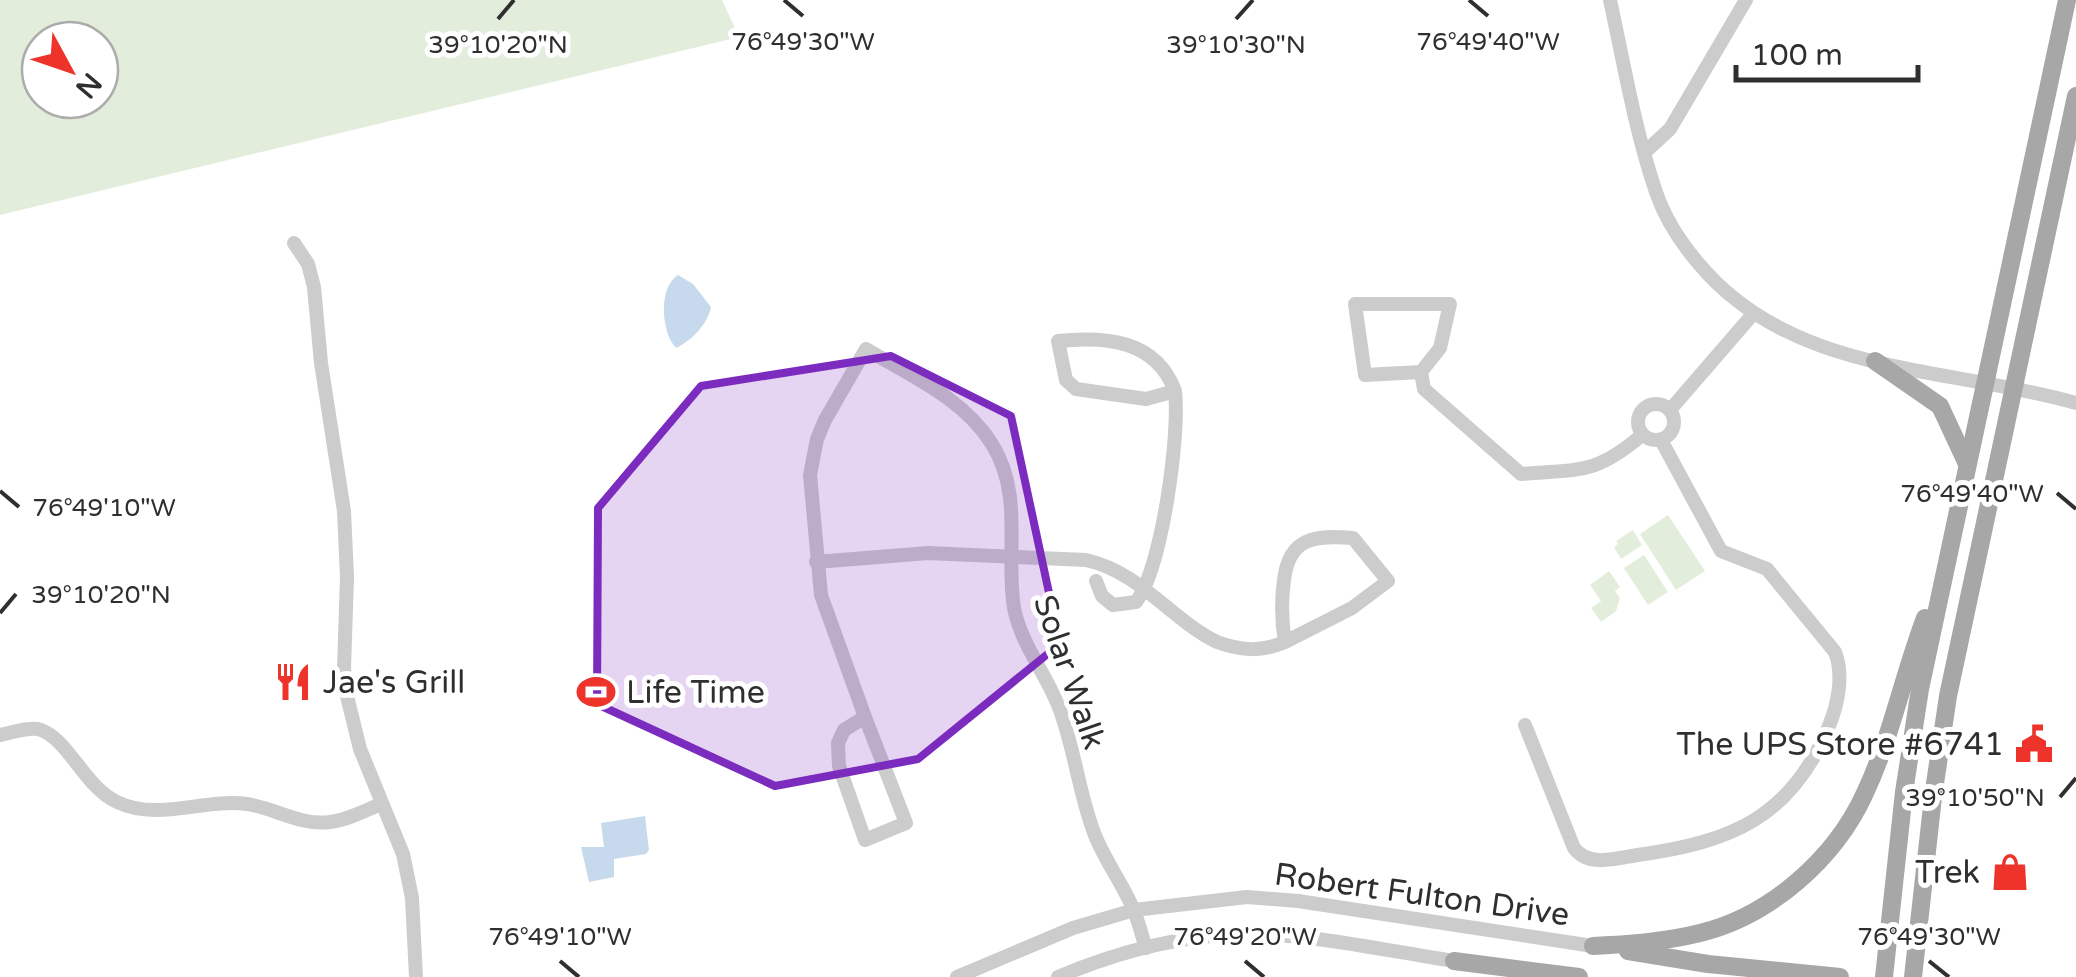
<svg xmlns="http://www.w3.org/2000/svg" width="2076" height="977" font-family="'Varela Round',sans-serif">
  <rect width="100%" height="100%" fill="#fff"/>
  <!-- green -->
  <g fill="#e3eddc" fill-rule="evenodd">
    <path d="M0,0H722L739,37L0,215ZM40,40H100V100H40Z"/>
    <path d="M1668,515L1705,571L1676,590L1640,534Z"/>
    <path d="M1633,530L1642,545L1621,559L1614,547L1618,544L1616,541Z"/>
    <path d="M1644,555L1668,592L1648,605L1624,568Z"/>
    <path d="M1609,571L1620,587L1615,591L1620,598L1616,611L1601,622L1591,608L1601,601L1590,585Z"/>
  </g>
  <!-- water -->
  <g fill="#c7daed">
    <path d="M678,275L693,284L711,307C708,324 691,341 676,348C661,333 658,287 678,275Z"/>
    <path d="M645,816L649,850L646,854L614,859V877L589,882L581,847H604L601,823Z"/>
  </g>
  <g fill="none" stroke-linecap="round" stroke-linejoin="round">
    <!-- minor -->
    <g stroke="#ccc" stroke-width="14">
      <path d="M1610,0C1624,64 1635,131 1656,192C1665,219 1681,243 1699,264C1793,376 1946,366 2076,403"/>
      <path d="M1645,152L1670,129L1746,0"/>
      <path d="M294,243L308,264L314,287L321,363L344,511L347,577L344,668L347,696L360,749L403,854L412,898L416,977"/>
      <path d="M1421,372L1365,375L1355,304H1450L1440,348L1421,372L1424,389L1521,474C1580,469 1595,475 1642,435"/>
      <circle cx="1656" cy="422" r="18"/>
      <path d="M1670,410L1753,314"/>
      <path d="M816,562L928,553L1086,560C1140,572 1169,618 1217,642C1242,651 1261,652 1285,642C1281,619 1281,602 1284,580C1289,537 1315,535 1353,538L1388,581L1352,608L1285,642"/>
      <path d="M1096,581L1102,596L1113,605L1136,602C1162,568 1180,435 1175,391L1146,399L1076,389L1066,380L1058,341C1106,336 1156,340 1175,391"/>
      <path d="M865,717L906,823L865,840L839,766L838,743L844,730L865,717L821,595L810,475L817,439L825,420L866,349C911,376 963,398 992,444C1024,496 1005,552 1014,608C1021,644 1045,672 1058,705C1074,745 1078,789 1093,830C1103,859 1123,883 1134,911C1139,923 1142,936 1146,948"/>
      <path d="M1525,725L1574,848C1589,868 1617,858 1638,855C1731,842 1791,818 1829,726C1838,704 1844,675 1835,652L1767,569L1721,551L1661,440"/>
      <path d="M0,735C11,733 26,727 38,729C68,737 84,787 117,802C159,822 203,798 247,804C275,808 300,826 330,822C348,820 364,811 381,804"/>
      <path d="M957,977L1073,928L1134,910L1247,897L1298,901L1593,946"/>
      <path d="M1058,977C1117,952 1181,935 1246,934C1315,934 1386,951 1454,961"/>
    </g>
    <!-- major -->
    <g stroke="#a7a7a7" stroke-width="18">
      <path d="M1875,361L1940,406L1967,464"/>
      <path d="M1593,946C1629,944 1664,942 1700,933C1770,916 1835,859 1865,793C1891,738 1903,676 1925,618"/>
      <path d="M1628,951L1708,964L1840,977"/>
      <path d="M1454,961L1579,977"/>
      <path d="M1884,977L1904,792L1920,689L2067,0"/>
      <path d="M1913,977L1933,797L1948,696L2076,96"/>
    </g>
  </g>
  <!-- marked area -->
  <path fill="#7b2cbf" fill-opacity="0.2" stroke="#7b2cbf" stroke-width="8" stroke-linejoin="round" d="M891,356L1011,416L1060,644L918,759L775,786L597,704L598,508L701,386Z"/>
  <!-- ticks -->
  <path fill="none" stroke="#2f2f2f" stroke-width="4" d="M784,0L803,16M1469,0L1488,16M498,19L514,0M1236,19L1253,0M0,491L19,507M2057,493L2076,509M0,613L16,594M2060,797L2076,778M560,961L579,977M1245,961L1264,977M1929,961L1949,977"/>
  <!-- icons -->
  <defs>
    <g id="restaurant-bare" transform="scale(3)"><path d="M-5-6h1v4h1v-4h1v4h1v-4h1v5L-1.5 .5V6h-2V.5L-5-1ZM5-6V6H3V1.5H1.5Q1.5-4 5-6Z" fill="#ed332a" stroke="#fff" stroke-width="2.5" paint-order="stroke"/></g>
    <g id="stadium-bare" transform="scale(3)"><path d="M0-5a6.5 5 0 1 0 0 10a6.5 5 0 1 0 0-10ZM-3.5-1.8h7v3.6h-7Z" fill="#ed332a" stroke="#fff" stroke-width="2.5" paint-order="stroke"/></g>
    <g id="civic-bare" transform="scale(3)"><path d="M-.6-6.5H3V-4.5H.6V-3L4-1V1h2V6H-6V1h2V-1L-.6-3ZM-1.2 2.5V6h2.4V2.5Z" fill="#ed332a" stroke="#fff" stroke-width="2.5" paint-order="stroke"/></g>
    <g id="shop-bare" transform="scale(3)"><path d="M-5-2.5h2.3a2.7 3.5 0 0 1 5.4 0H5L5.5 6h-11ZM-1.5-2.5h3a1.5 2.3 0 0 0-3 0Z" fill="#ed332a" stroke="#fff" stroke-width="2.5" paint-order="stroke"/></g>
  </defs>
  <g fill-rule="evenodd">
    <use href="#restaurant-bare" x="293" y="682"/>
    <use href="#stadium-bare" x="596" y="692"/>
    <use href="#civic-bare" x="2034" y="744"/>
    <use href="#shop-bare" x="2010" y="872"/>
  </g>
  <g text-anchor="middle" stroke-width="10" stroke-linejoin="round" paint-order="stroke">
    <!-- street labels -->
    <g font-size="32" fill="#2f2f2f" stroke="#fff">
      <text transform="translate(1070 672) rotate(71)" y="11">Solar Walk</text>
      <text transform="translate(1422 894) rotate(8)" y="11">Robert Fulton Drive</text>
    </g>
    <!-- poi labels -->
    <g font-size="32" fill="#2f2f2f" stroke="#fff" text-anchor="start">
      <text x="323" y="693">Jae's Grill</text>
      <text x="626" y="703">Life Time</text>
      <text x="2004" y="755" text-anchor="end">The UPS Store #6741</text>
      <text x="1980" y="883" text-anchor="end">Trek</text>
    </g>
  </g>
  <g font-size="25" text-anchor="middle" fill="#2f2f2f" stroke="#fff" stroke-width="10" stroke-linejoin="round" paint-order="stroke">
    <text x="803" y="50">76°49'30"W</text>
    <text x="1488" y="50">76°49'40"W</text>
    <text x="498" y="53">39°10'20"N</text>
    <text x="1236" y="53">39°10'30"N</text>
    <text x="1972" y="502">76°49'40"W</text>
    <text x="104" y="516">76°49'10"W</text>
    <text x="101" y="603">39°10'20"N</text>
    <text x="1975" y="806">39°10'50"N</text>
    <text x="560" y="945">76°49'10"W</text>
    <text x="1245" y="945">76°49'20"W</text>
    <text x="1929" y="945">76°49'30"W</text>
  </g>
  <!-- north arrow -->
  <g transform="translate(70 70) rotate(130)"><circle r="48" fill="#ffffff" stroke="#acacac" stroke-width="2.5"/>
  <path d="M0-8L18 38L0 25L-18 38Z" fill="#ed332a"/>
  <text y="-15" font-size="28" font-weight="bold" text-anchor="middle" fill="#2f2f2f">N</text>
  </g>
  <!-- scale -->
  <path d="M1736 65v15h182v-15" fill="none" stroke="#2f2f2f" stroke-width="5"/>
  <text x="1751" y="65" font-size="30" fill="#2f2f2f" stroke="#ffffff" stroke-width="8" paint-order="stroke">100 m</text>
</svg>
